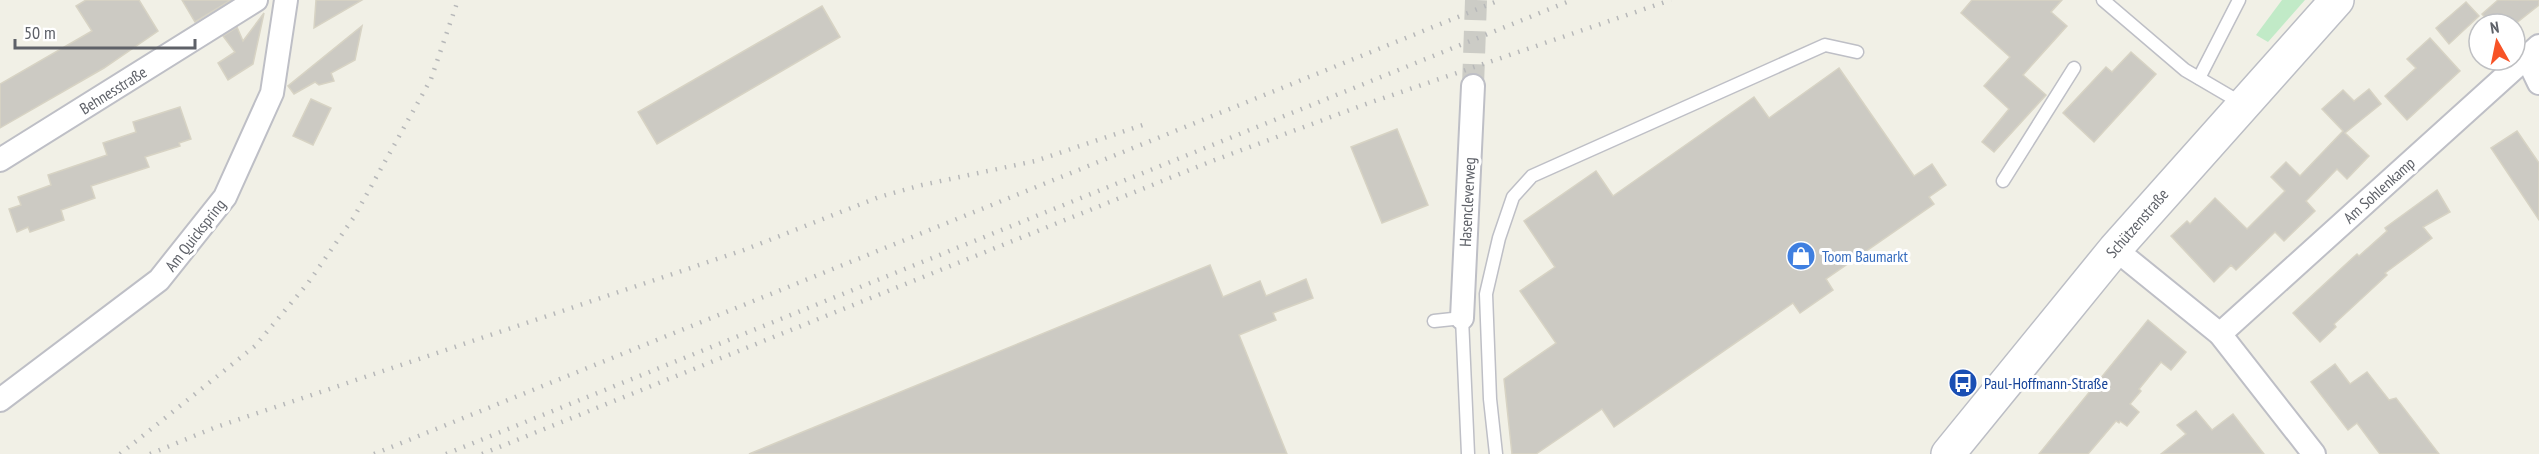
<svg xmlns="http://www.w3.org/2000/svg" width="2539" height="454" font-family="'PT Sans Narrow',sans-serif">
  <rect width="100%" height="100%" fill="#f1f0e6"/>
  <!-- green -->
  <path fill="#c1eac7" d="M2282,0H2305L2268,42L2256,35Z"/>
  <!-- building -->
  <g fill="#cccac3" stroke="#d7d3c4" stroke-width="1.5">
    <path d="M86,0H139L158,31L104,68L0,128V84L92,31L76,6Z"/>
    <path d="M182,0H231L195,22Z"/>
    <path d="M316,0H362L314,28Z"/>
    <path d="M1972,0H2062L2051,12L2067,26L2023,75L2046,95L1994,152L1982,142L2009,109L1984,86L2010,57L1961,13Z"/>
    <path d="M2498,0H2539V5L2515,24H2491L2482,14Z"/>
    <path d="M2466,2L2479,16L2449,44L2436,28Z"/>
    <path d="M822,6L840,37L657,144L638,112Z"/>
    <path d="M264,13L253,64L228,80L218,63L235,52L223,36L237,27L243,41Z"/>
    <path d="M362,26L355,60L331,73L334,81L319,85L315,82L294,94L288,86Z"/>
    <path d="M2430,38L2460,71L2407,120L2385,96L2416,68L2407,59Z"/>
    <path d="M2131,52L2156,74L2094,142L2063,113L2106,67L2112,72Z"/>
    <path d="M1839,68L1914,176L1932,164L1946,185L1929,197L1934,204L1826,279L1833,290L1800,313L1793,303L1614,427L1602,409L1536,454H1512L1504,379L1556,343L1520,291L1555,267L1524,221L1596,171L1613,196L1754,97L1769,118Z"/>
    <path d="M2369,89L2381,104L2345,133L2369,156L2347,179L2337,169L2306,201L2315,211L2284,241L2275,232L2236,270L2231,265L2214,282L2171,236L2187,221L2190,224L2215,198L2247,229L2285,191L2271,177L2286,162L2300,176L2343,131L2322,109L2343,90L2354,101Z"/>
    <path d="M311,99L331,108L313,145L293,136Z"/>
    <path d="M180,107L191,139L179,143L180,146L145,157L149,167L91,186L95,198L61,210L64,220L30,232L28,227L17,232L9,209L21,205L18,197L51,185L48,175L107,155L103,143L136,132L133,122Z"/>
    <path d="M1397,129L1428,205L1382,223L1351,147Z"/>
    <path d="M2517,131L2539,163V220L2491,148Z"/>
    <path d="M2437,190L2450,212L2423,227L2432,238L2385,273L2387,275L2334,324L2336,327L2320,342L2293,313L2357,254L2359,256L2387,231L2385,228Z"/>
    <path d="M1210,265L1223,297L1260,281L1266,296L1306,279L1313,298L1273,313L1276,320L1239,335L1287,454H749Z"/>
    <path d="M2148,320L2186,352L2171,370L2161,362L2139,389L2141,391L2130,404L2139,412L2127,426L2120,421L2119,423L2116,421L2088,454H2039Z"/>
    <path d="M2335,364L2350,384L2367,372L2389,400L2396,398L2439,454H2380L2357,423L2348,430L2311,382Z"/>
    <path d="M2196,411L2212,430L2233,414L2264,454H2161L2186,434L2177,425Z"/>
  </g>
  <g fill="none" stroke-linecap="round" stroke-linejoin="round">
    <!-- street-tunnel -->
    <path stroke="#ccccc6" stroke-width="22" stroke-dasharray="22 11" stroke-linecap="butt" d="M1473,86L1476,0"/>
    <!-- lane casing -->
    <g stroke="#bebfc6" stroke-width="15">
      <g id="lane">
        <path d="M2103,0L2185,70L2243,104"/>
        <path d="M2199,78L2239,0"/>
        <path d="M2003,181L2074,68"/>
        <path d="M1434,321L1462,318L1468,454"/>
        <path d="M1496,454L1490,399L1486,294L1499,238L1513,197L1532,176L1825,45L1857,52"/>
      </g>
    </g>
    <!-- street casing -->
    <g stroke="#bebfc6" stroke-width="26">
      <g id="street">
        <path d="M2526,56L2539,83"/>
        <path d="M0,160L256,0"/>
        <path d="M2115,249L2220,334L2314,454"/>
        <path d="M1462,318L1473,86"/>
        <path d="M2220,334L2539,46"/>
        <path d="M0,400L159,280L225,197L272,93L286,0"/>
      </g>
    </g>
    <!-- secondary casing -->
    <g stroke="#bcbec5" stroke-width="36">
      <path id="secondary" d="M1948,454L2115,249L2337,0"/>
    </g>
    <!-- lane -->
    <use href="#lane" stroke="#fff" stroke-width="12"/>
    <!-- street -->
    <use href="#street" stroke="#fff" stroke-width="22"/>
    <!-- secondary -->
    <use href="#secondary" stroke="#fff" stroke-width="33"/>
    <!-- rail -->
    <g stroke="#b7b8b9" stroke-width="4.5" stroke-dasharray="1.5 8" stroke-linecap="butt">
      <path d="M120,454L255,346L308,283L354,217L431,79L458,0"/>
      <path d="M150,454L216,427L744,250L879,197L922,185L1035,161L1146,124"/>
      <path d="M374,454L1500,0"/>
      <path d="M446,454L1572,0"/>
      <path d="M482,454L1212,161L1366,104L1671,0"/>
    </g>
  </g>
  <!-- icons -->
  <defs>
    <g id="shop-disc" transform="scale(1.5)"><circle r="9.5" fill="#3f7fe0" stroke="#fff"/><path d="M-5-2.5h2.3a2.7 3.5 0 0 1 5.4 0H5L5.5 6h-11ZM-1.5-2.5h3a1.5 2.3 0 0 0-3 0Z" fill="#fff"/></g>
    <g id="bus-disc" transform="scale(1.5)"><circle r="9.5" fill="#1a4fb4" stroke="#fff"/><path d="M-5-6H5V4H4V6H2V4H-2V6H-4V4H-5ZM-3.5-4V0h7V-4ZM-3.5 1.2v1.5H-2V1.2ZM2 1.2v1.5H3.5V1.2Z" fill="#fff"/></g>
  </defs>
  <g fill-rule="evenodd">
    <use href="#shop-disc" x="1801" y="256"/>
    <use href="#bus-disc" x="1963" y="383"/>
  </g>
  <g text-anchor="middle" stroke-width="6" stroke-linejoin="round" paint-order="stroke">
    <!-- street labels -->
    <g font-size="16" fill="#5e6168" stroke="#fff">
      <text transform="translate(113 90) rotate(-32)" y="6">Behnesstraße</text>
      <text transform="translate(2379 190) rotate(-42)" y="6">Am Sohlenkamp</text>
      <text transform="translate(1467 202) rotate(-87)" y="6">Hasencleverweg</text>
      <text transform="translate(2137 223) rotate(-49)" y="6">Schützenstraße</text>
      <text transform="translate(195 235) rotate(-52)" y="6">Am Quickspring</text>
    </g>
    <!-- shop labels -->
    <g font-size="16" fill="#366cbe" stroke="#fff" text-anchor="start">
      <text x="1822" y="262">Toom Baumarkt</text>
    </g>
    <!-- transit labels -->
    <g font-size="16" fill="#164399" stroke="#fff" text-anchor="start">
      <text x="1984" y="389">Paul-Hoffmann-Straße</text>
    </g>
  </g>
  <!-- north arrow -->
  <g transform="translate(2497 42) rotate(351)"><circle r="28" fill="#ffffff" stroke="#bfc0c3" stroke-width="1.5"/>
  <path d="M0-4.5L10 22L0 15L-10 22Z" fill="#f75326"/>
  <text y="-9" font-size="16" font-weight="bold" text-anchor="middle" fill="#5e6168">N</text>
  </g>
  <!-- scale -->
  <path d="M15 39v9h180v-9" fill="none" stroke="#5e6168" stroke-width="3"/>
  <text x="24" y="39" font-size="18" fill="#5e6168" stroke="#ffffff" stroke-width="4.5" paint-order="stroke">50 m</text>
</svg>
